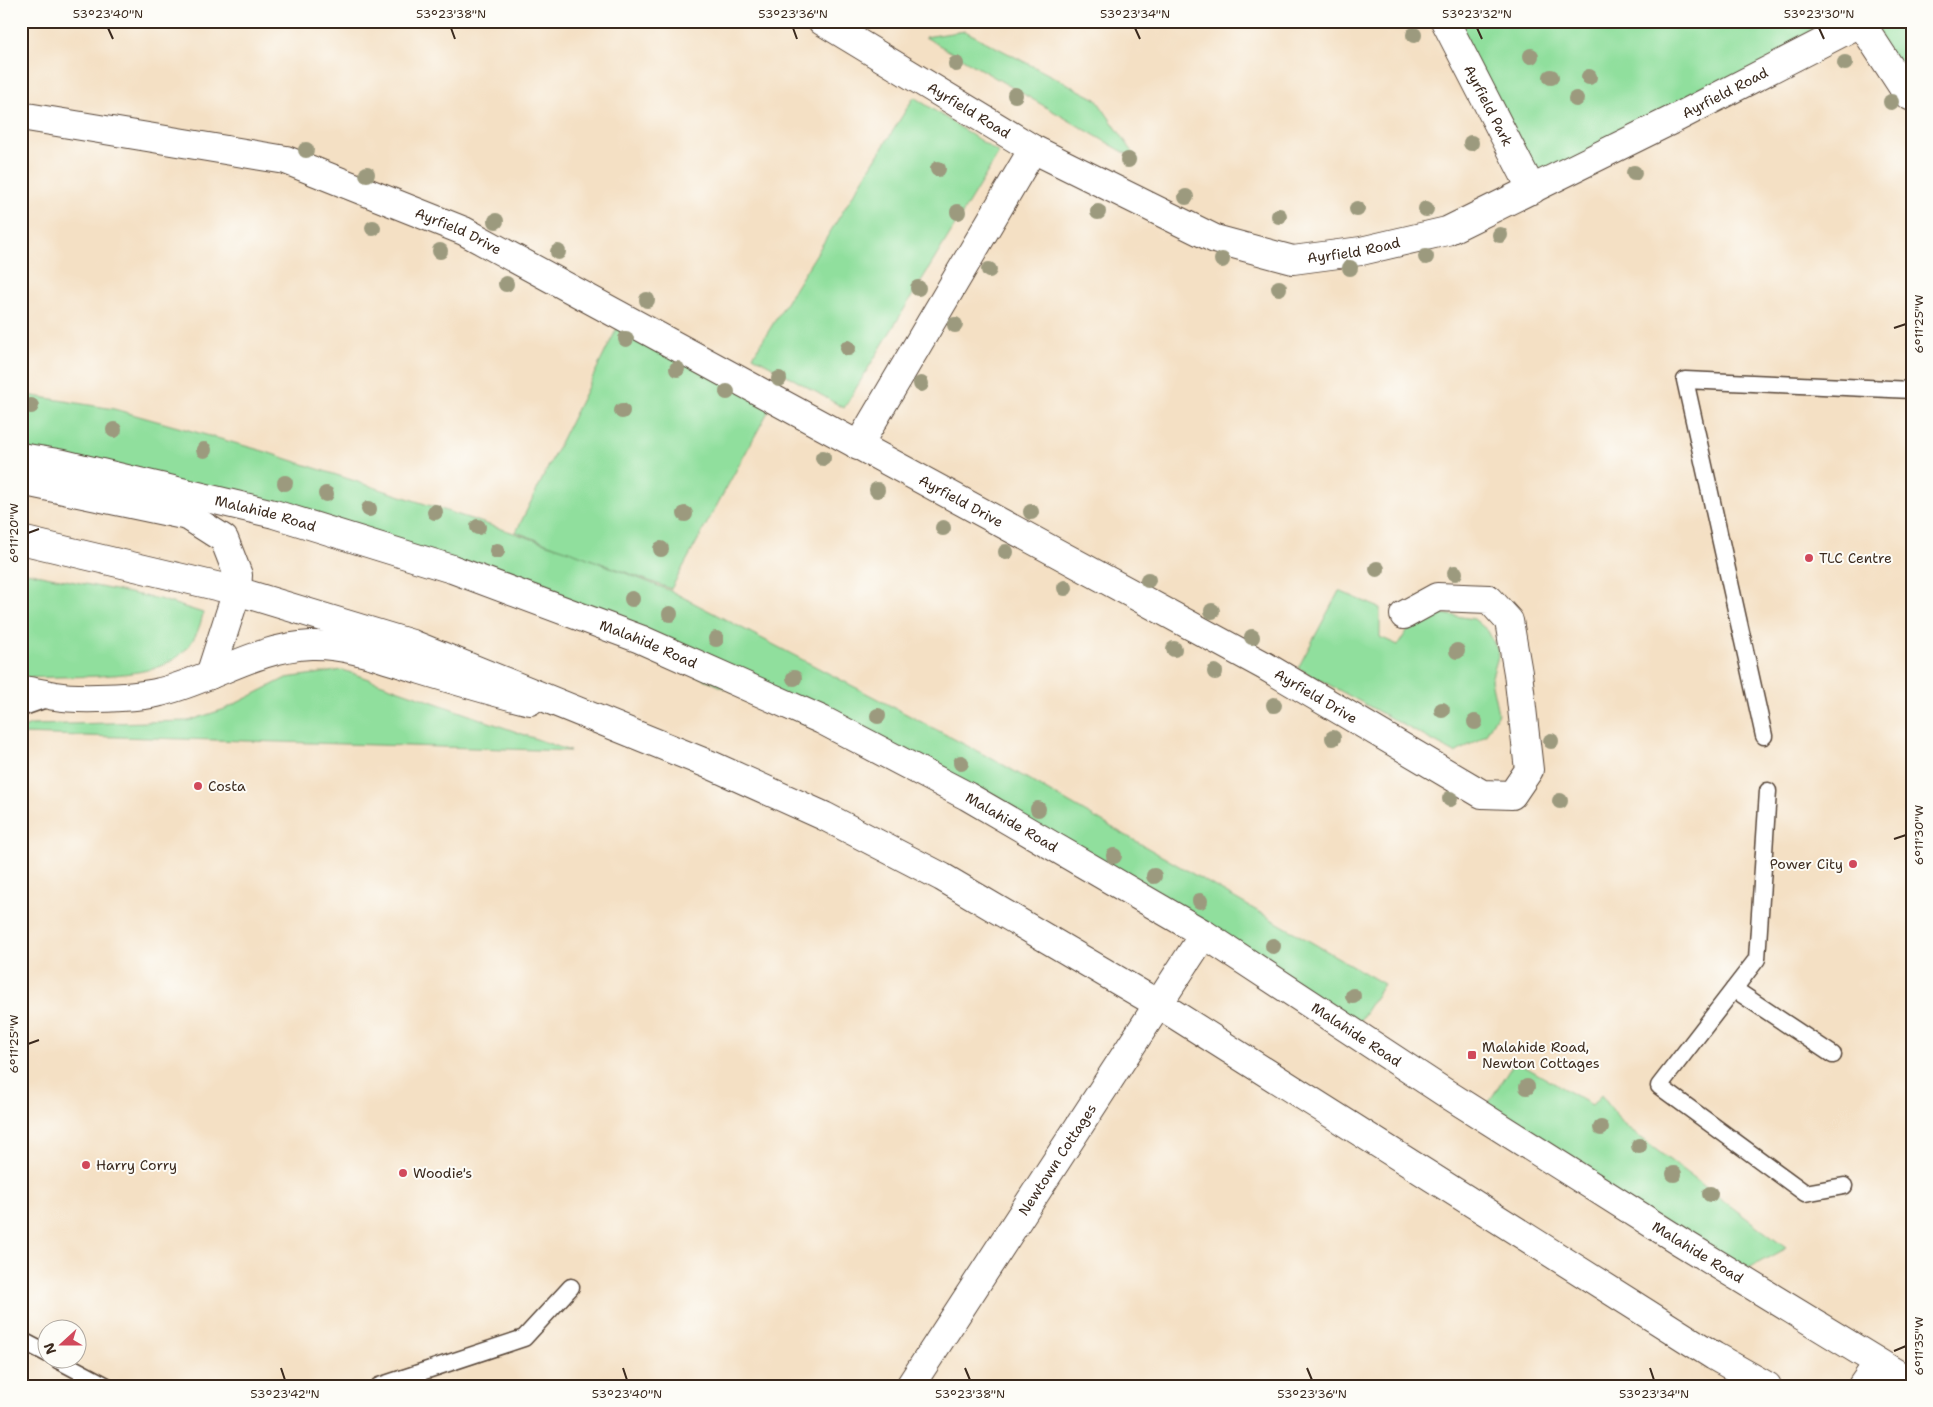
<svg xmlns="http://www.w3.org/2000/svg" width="1933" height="1407" font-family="'Shantell Sans',sans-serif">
  <rect width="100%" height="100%" fill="#fdfcf7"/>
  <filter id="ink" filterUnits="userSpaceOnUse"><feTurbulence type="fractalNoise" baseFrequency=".02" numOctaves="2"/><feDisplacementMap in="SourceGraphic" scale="10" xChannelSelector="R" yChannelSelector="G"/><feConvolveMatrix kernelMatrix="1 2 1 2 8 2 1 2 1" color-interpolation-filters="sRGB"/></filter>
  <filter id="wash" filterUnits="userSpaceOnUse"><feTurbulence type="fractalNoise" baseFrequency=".0096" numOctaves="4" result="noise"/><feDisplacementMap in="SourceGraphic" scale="20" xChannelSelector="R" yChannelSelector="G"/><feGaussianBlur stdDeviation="1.12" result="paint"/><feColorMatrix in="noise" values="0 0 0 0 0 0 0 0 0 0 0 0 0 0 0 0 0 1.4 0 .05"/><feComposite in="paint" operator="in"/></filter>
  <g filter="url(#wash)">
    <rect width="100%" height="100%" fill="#f4e0c4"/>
    <!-- green -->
    <g fill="#90df9d" stroke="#66845e">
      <path d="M1447,21H1861L1532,189Z"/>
      <path d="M1866,21H1912V96Z"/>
      <path d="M965,31L1096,99L1139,161L925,37Z"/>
      <path d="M914,97L999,153L844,408L753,356Z"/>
      <path d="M622,318L774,401L671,589L516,532Z"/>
      <path d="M21,394L114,409L263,451L572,552L671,591L1000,763L1384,984L1353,1031L968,795L453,569L21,456Z"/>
      <path d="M21,571L159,599L203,613C192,669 146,673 98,676C73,677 47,677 21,678Z"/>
      <path d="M1339,591L1380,608V637L1398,645L1414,620L1437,613L1474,619L1488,631L1499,653L1491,680L1498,713L1485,736L1455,753L1298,668Z"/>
      <path d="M343,670L570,751L21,734V729L31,725L188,721L225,709L286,678Z"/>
      <path d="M1515,1061L1592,1105L1601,1095L1626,1127L1786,1248L1734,1276L1481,1114Z"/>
    </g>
  </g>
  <g filter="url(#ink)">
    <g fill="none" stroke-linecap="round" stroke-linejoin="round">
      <!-- lane casing -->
      <g stroke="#574537" stroke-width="19">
        <g id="lane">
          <path d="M21,708L49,698"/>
          <path d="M1764,736L1685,380L1912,390"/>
          <path d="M1768,791L1757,959L1659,1086L1805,1193L1844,1186"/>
          <path d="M1734,989L1833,1055"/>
          <path d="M21,1340L48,1354"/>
          <path d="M58,1360L107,1386"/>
          <path d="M379,1386L524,1338L571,1287"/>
        </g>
      </g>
      <!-- street casing -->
      <g stroke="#574537" stroke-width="30">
        <g id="street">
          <path id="s1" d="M822,21L1033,149L1215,239L1293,260L1361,251L1447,231L1678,117L1864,21"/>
          <path id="s2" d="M1445,21L1532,190"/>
          <path d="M1861,23L1908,95L1912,97"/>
          <path id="s3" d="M21,116L286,160L464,231L1265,666L1482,794L1512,795L1529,770L1518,673L1509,621L1489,599L1437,597L1404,615"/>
          <path d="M858,446L1033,149"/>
          <path d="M21,481L188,516L224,539L238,575L237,591L210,675"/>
          <path d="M21,690C33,691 43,694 55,696C77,700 138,698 160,692C211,680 257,647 311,645C349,644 385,659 421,670C457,681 493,692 530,701"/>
          <path id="s4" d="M910,1386L1204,934"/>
        </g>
      </g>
      <!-- secondary casing -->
      <g stroke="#574537" stroke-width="30">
        <g id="secondary">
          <path id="s5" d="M21,457L64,464L274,514L452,569L640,639L822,720L967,796L1204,934L1444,1092L1681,1242L1912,1383"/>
          <path d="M21,540L237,591L412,644L713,766L824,816L942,877L1158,1004L1714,1356L1767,1386"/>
          <path d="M1862,1386L1878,1363"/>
        </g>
      </g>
      <!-- lane -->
      <use href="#lane" stroke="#fff" stroke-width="16"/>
      <!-- street -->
      <use href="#street" stroke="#fff" stroke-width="28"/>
      <!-- secondary -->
      <use href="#secondary" stroke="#fff" stroke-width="28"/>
    </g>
    <!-- trees -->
    <g fill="#9c9a7e">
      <circle cx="1414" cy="35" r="8"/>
      <circle cx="1531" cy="56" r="8"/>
      <circle cx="1845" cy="63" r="8"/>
      <circle cx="956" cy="64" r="8"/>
      <circle cx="1551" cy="77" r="8"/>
      <circle cx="1589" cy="77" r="8"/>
      <circle cx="1015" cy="95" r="8"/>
      <circle cx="1576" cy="99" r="8"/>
      <circle cx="1891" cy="102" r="8"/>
      <circle cx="1471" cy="143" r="8"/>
      <circle cx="306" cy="150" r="8"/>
      <circle cx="1128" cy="160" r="8"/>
      <circle cx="938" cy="169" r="8"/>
      <circle cx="1634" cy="173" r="8"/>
      <circle cx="367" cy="174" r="8"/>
      <circle cx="1186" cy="197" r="8"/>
      <circle cx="1357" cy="209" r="8"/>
      <circle cx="1426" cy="209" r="8"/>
      <circle cx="958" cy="212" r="8"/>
      <circle cx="1098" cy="212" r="8"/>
      <circle cx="1279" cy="216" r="8"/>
      <circle cx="496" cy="221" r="8"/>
      <circle cx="373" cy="228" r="8"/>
      <circle cx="1500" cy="235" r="8"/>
      <circle cx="440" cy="251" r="8"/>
      <circle cx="558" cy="252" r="8"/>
      <circle cx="1426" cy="257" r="8"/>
      <circle cx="1222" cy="260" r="8"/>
      <circle cx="1350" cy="268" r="8"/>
      <circle cx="989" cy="270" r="8"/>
      <circle cx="506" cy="284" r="8"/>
      <circle cx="918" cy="288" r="8"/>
      <circle cx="1279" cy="288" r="8"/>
      <circle cx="647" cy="300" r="8"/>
      <circle cx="955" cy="325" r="8"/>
      <circle cx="626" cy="339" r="8"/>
      <circle cx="848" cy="348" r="8"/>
      <circle cx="677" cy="369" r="8"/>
      <circle cx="779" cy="379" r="8"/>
      <circle cx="921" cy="384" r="8"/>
      <circle cx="727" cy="392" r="8"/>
      <circle cx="31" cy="406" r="8"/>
      <circle cx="622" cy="411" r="8"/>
      <circle cx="114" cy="430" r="8"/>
      <circle cx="204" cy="450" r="8"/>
      <circle cx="823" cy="458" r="8"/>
      <circle cx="285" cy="483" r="8"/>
      <circle cx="877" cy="490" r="8"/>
      <circle cx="326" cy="494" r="8"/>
      <circle cx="369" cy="509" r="8"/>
      <circle cx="435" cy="512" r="8"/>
      <circle cx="1031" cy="512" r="8"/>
      <circle cx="685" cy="514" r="8"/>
      <circle cx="478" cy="527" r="8"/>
      <circle cx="943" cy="528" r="8"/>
      <circle cx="661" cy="549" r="8"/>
      <circle cx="497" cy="551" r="8"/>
      <circle cx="1006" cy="552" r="8"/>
      <circle cx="1377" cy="569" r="8"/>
      <circle cx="1455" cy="573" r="8"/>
      <circle cx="1148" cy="580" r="8"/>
      <circle cx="1065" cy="588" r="8"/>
      <circle cx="632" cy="599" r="8"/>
      <circle cx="1212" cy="611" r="8"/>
      <circle cx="670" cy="614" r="8"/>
      <circle cx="1252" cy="637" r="8"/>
      <circle cx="716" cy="639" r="8"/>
      <circle cx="1174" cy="649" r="8"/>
      <circle cx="1457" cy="651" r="8"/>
      <circle cx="1215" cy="672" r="8"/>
      <circle cx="794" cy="678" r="8"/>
      <circle cx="1274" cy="705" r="8"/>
      <circle cx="1442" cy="710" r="8"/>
      <circle cx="878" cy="716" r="8"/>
      <circle cx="1475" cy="722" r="8"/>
      <circle cx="1333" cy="738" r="8"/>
      <circle cx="1551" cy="741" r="8"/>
      <circle cx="961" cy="763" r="8"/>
      <circle cx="1450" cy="799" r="8"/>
      <circle cx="1560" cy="801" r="8"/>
      <circle cx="1038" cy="809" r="8"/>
      <circle cx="1114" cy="856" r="8"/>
      <circle cx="1154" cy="876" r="8"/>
      <circle cx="1200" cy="901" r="8"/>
      <circle cx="1273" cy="946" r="8"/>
      <circle cx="1353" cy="996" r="8"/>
      <circle cx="1527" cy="1087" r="8"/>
      <circle cx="1601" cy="1128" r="8"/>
      <circle cx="1639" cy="1146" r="8"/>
      <circle cx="1674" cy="1174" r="8"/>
      <circle cx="1710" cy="1194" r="8"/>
    </g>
  </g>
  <!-- ticks -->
  <path fill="none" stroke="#3b2a1e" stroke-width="2" d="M108,28L113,39M451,28L455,39M793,28L797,39M1135,28L1140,39M1477,28L1482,39M1819,28L1824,39M1894,328L1906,324M28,533L39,529M1894,839L1906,835M28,1044L39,1040M1894,1351L1906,1346M281,1368L285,1380M623,1368L627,1380M965,1368L970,1380M1307,1368L1312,1380M1650,1368L1654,1380"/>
  <!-- markers -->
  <g fill="#d1495b" stroke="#fdfcf7" stroke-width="2">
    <circle cx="1809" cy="558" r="5"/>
    <circle cx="198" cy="786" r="5"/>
    <circle cx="1853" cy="864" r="5"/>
    <rect x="1467" y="1050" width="10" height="10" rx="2.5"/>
    <circle cx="86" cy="1165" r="5"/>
    <circle cx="403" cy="1173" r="5"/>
  </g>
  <g text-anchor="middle" stroke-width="4" stroke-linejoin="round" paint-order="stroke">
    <!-- street labels -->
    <g font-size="14" fill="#3b2a1e" stroke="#fdfcf7">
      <text dy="5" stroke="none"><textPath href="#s1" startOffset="998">Ayrfield Road</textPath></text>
      <text dy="5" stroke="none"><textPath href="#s2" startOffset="95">Ayrfield Park</textPath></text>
      <text dy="5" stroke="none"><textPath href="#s1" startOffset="172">Ayrfield Road</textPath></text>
      <text dy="5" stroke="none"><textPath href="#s3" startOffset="455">Ayrfield Drive</textPath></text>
      <text dy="5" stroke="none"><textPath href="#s1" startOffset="592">Ayrfield Road</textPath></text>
      <text dy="5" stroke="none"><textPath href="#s3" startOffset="1026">Ayrfield Drive</textPath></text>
      <text dy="5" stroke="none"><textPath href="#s5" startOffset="251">Malahide Road</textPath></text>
      <text dy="5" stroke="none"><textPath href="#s5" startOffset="656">Malahide Road</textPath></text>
      <text dy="5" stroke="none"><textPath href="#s3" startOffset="1431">Ayrfield Drive</textPath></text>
      <text dy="5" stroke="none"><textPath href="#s5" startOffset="1061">Malahide Road</textPath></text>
      <text dy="5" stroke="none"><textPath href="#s5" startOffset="1466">Malahide Road</textPath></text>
      <text dy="5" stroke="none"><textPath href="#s4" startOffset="270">Newtown Cottages</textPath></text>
      <text dy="5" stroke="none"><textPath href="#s5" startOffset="1871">Malahide Road</textPath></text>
    </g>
    <!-- poi labels -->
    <g font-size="14" fill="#3b2a1e" stroke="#fdfcf7" text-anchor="start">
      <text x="1819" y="563">TLC Centre</text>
      <text x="208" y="791">Costa</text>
      <text x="1843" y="869" text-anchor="end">Power City</text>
      <text x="1482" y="1052">Malahide Road,<tspan x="1482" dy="16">Newton Cottages</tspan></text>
      <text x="96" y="1170">Harry Corry</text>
      <text x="413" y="1178">Woodie's</text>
    </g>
  </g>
  <!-- margin -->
  <rect width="1933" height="1407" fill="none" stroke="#fdfcf7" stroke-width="55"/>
  <!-- north arrow -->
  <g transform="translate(62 1344) rotate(249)"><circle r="24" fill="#fdfcf7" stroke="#afa8a0"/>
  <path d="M0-4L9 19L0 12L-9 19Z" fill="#d1495b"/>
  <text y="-8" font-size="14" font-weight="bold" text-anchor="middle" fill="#3b2a1e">N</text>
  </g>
  <rect x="28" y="28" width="1878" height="1352" fill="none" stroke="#3b2a1e" stroke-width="2"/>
  <g font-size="12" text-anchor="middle" fill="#3b2a1e">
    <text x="108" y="18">53°23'40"N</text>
    <text x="451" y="18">53°23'38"N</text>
    <text x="793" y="18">53°23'36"N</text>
    <text x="1135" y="18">53°23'34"N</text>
    <text x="1477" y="18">53°23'32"N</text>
    <text x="1819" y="18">53°23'30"N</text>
    <text transform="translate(1919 324) rotate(-90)" y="4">6°11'25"W</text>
    <text transform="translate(14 533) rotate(-90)" y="4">6°11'20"W</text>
    <text transform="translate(1919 835) rotate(-90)" y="4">6°11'30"W</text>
    <text transform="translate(14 1044) rotate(-90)" y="4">6°11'25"W</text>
    <text transform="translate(1919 1346) rotate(-90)" y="4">6°11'35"W</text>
    <text x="285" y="1398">53°23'42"N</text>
    <text x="627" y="1398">53°23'40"N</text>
    <text x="970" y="1398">53°23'38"N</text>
    <text x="1312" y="1398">53°23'36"N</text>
    <text x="1654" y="1398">53°23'34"N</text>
  </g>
</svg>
